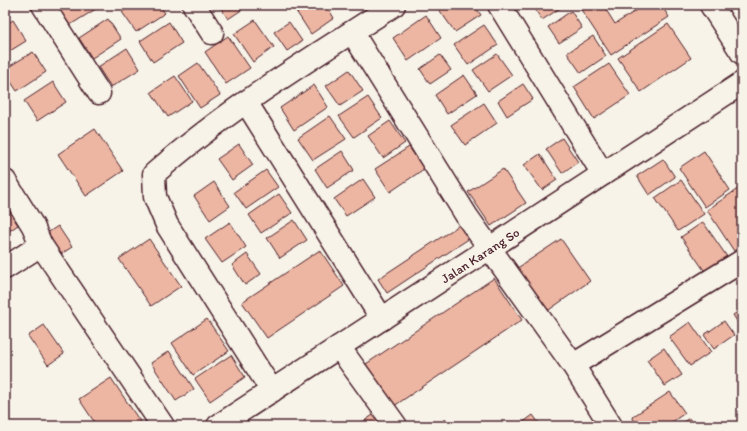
<svg xmlns="http://www.w3.org/2000/svg" width="747" height="431" font-family="Itim,sans-serif">
  <rect width="100%" height="100%" fill="#f7f3e8"/>
  <filter id="ink" filterUnits="userSpaceOnUse"><feTurbulence type="fractalNoise" baseFrequency=".025" numOctaves="2"/><feDisplacementMap in="SourceGraphic" scale="8" xChannelSelector="R" yChannelSelector="G"/><feConvolveMatrix kernelMatrix="1 2 1 2 8 2 1 2 1" color-interpolation-filters="sRGB"/></filter>
  <g filter="url(#ink)">
    <!-- building -->
    <g fill="#edb6a2" stroke="#4a1f2b">
      <path d="M56,5H98L99,7L70,25Z"/>
      <path d="M133,5H159L165,13L136,32L122,12Z"/>
      <path d="M219,5H249L228,19Z"/>
      <path d="M292,5H326L334,18L311,34Z"/>
      <path d="M442,5H474L481,15L455,32L438,8Z"/>
      <path d="M532,5H565L542,20Z"/>
      <path d="M578,5H603L615,24L645,5H661L669,17L611,55Z"/>
      <path d="M571,11L582,28L559,43L548,27Z"/>
      <path d="M426,15L441,38L408,61L393,38Z"/>
      <path d="M108,19L121,39L92,58L79,38Z"/>
      <path d="M13,20L26,41L5,54V25Z"/>
      <path d="M255,20L274,47L253,62L234,34Z"/>
      <path d="M169,22L182,43L153,62L140,41Z"/>
      <path d="M289,22L302,41L287,51L274,32Z"/>
      <path d="M668,24L691,58L641,92L618,58Z"/>
      <path d="M484,25L498,45L468,65L454,45Z"/>
      <path d="M228,36L250,68L226,84L205,52Z"/>
      <path d="M593,36L606,56L581,73L567,53Z"/>
      <path d="M127,48L140,69L111,87L98,67Z"/>
      <path d="M33,52L46,72L17,91L5,73V69Z"/>
      <path d="M497,54L512,75L488,91L473,70Z"/>
      <path d="M440,55L451,70L430,84L420,69Z"/>
      <path d="M198,63L220,95L200,108L179,76Z"/>
      <path d="M609,64L630,95L594,119L574,87Z"/>
      <path d="M349,70L363,91L340,106L326,86Z"/>
      <path d="M464,75L477,94L447,114L435,95Z"/>
      <path d="M175,76L192,101L168,117L151,92Z"/>
      <path d="M53,82L66,102L37,121L24,101Z"/>
      <path d="M523,84L533,99L507,116L498,101Z"/>
      <path d="M314,85L328,107L294,130L280,108Z"/>
      <path d="M368,97L382,118L354,137L339,116Z"/>
      <path d="M484,103L497,123L465,145L451,125Z"/>
      <path d="M330,116L346,139L313,160L298,138Z"/>
      <path d="M390,121L405,143L383,158L368,136Z"/>
      <path d="M95,129L123,171L86,196L58,154Z"/>
      <path d="M562,138L578,162L562,173L546,149Z"/>
      <path d="M239,144L253,165L232,180L217,159Z"/>
      <path d="M409,147L424,169L390,192L375,169Z"/>
      <path d="M342,151L354,170L327,188L315,169Z"/>
      <path d="M704,151L730,190L705,207L679,168Z"/>
      <path d="M540,154L557,180L542,190L524,165Z"/>
      <path d="M663,159L675,177L649,195L637,176Z"/>
      <path d="M503,169L526,203L491,226L468,192Z"/>
      <path d="M266,170L278,187L246,209L234,192Z"/>
      <path d="M363,179L375,197L346,216L334,199Z"/>
      <path d="M681,180L704,214L678,231L655,198Z"/>
      <path d="M214,182L230,206L210,220L194,196Z"/>
      <path d="M742,186V245L734,251L707,210Z"/>
      <path d="M279,194L292,213L261,233L249,215Z"/>
      <path d="M5,205L18,225L5,234Z"/>
      <path d="M294,220L307,240L280,258L267,238Z"/>
      <path d="M230,222L246,247L222,263L205,239Z"/>
      <path d="M703,222L730,261L708,276L681,237Z"/>
      <path d="M461,224L470,238L387,293L378,279Z"/>
      <path d="M58,226L72,247L55,258L41,237Z"/>
      <path d="M149,239L181,286L151,306L119,259Z"/>
      <path d="M561,239L590,281L546,312L516,269Z"/>
      <path d="M320,250L344,286L267,338L242,302Z"/>
      <path d="M247,254L261,274L245,285L232,265Z"/>
      <path d="M494,278L522,320L394,406L366,364Z"/>
      <path d="M742,309V329L733,315Z"/>
      <path d="M207,319L229,351L193,375L172,343Z"/>
      <path d="M724,321L734,335L714,349L704,335Z"/>
      <path d="M690,322L711,352L690,366L669,337Z"/>
      <path d="M44,325L64,354L48,365L28,336Z"/>
      <path d="M664,348L682,375L665,386L647,360Z"/>
      <path d="M169,351L194,389L176,401L151,363Z"/>
      <path d="M231,355L245,377L210,401L195,379Z"/>
      <path d="M111,378L141,423L138,426H97L79,399Z"/>
      <path d="M670,392L685,413L666,426H638L632,417Z"/>
      <path d="M373,415L381,426H357Z"/>
      <path d="M533,415L541,426H518Z"/>
      <path d="M689,418L694,426H678Z"/>
      <path d="M446,419L451,426H436Z"/>
      <path d="M590,420L595,426H581Z"/>
    </g>
    <g fill="none" stroke-linecap="round" stroke-linejoin="round">
      <!-- minor casing -->
      <g stroke="#4a1f2b" stroke-width="25">
        <g id="minor">
          <path d="M43,5L99,93"/>
          <path d="M194,5L212,33"/>
          <path d="M499,5L603,174"/>
          <path d="M352,32L468,218L573,365L611,426"/>
          <path d="M246,102L382,319"/>
          <path d="M5,181L33,226L41,245L5,268"/>
          <path d="M41,245L163,426"/>
          <path d="M339,347L396,426"/>
          <path d="M573,365L742,261"/>
          <path d="M272,391L167,225L155,197L154,174C227,109 312,58 394,5"/>
        </g>
      </g>
      <!-- tertiary casing -->
      <g stroke="#4a1f2b" stroke-width="25">
        <g id="tertiary">
          <path d="M711,5L742,53"/>
          <path d="M218,426L742,83"/>
        </g>
      </g>
      <!-- minor -->
      <use href="#minor" stroke="#f7f3e8" stroke-width="22"/>
      <!-- tertiary -->
      <use href="#tertiary" stroke="#f7f3e8" stroke-width="22"/>
    </g>
  </g>
  <g text-anchor="middle" stroke-width="3" stroke-linejoin="round" paint-order="stroke">
    <!-- street labels -->
    <g font-size="13" fill="#4a1f2b" stroke="#f7f3e8">
      <text transform="translate(480 255) rotate(-33)" y="5">Jalan Karang So</text>
    </g>
  </g>
  <!-- margin -->
  <rect width="747" height="431" fill="none" stroke="#f7f3e8" stroke-width="20"/>
  <rect x="10" y="10" width="727" height="411" fill="none" stroke="#4a1f2b" stroke-width="1.5" filter="url(#ink)"/>
</svg>
